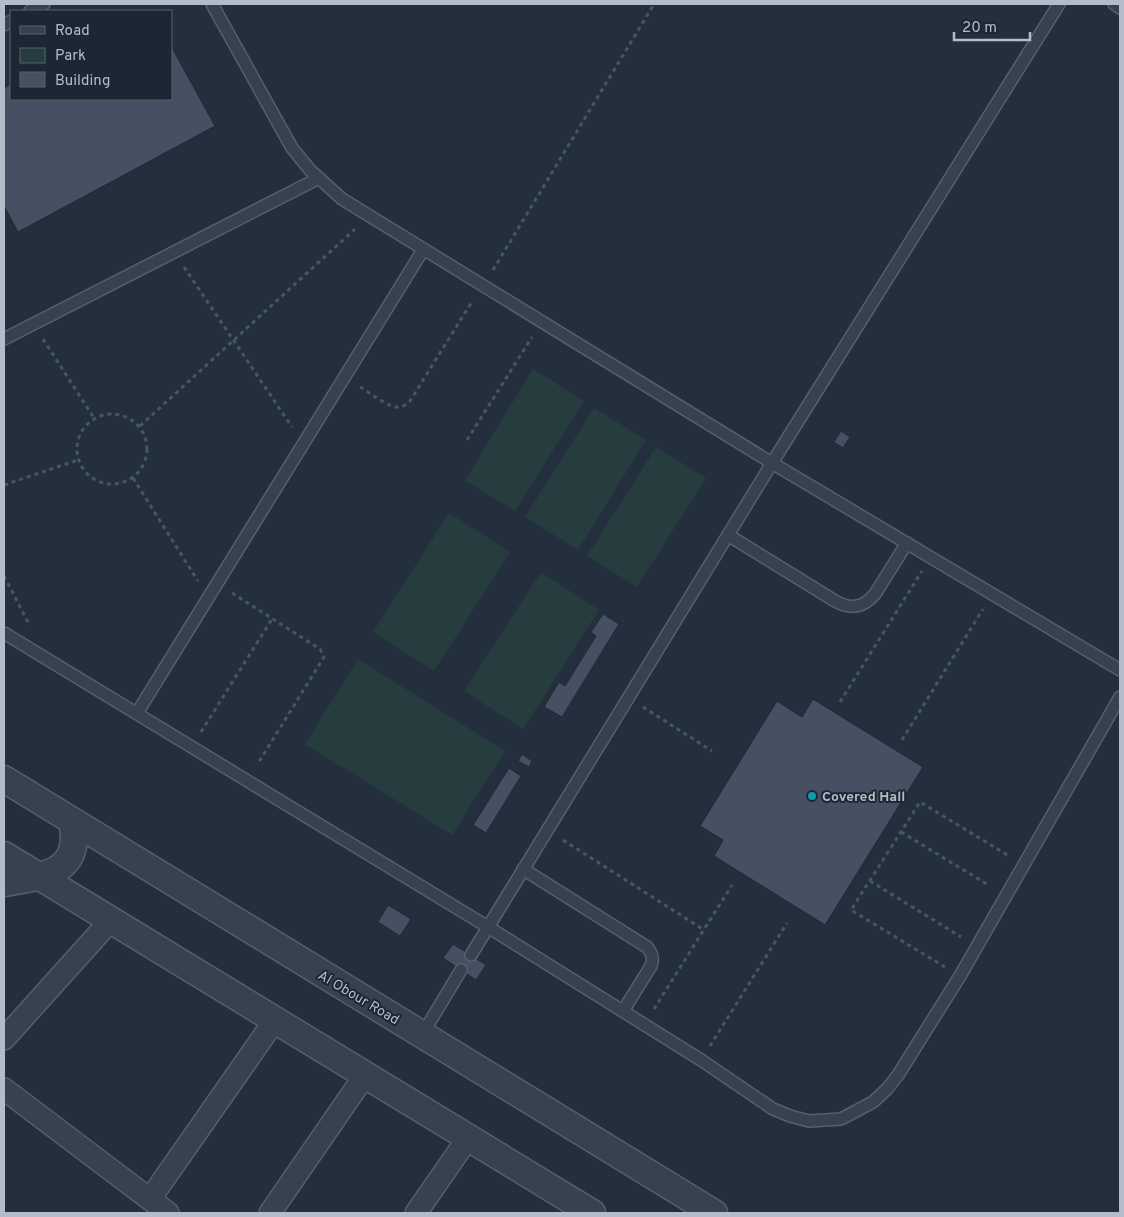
<svg xmlns="http://www.w3.org/2000/svg" width="1124" height="1217" font-family="Overpass,sans-serif">
  <rect width="100%" height="100%" fill="#242f3e"/>
  <!-- green -->
  <g fill="#263c3f">
    <path d="M533,369L584,401L515,511L465,480Z"/>
    <path d="M594,408L646,440L578,550L525,517Z"/>
    <path d="M656,447L706,478L637,587L587,556Z"/>
    <path d="M449,513L510,552L434,671L373,632Z"/>
    <path d="M541,572L599,610L523,729L464,691Z"/>
    <path d="M358,659L505,751L452,835L305,744Z"/>
  </g>
  <!-- building -->
  <g fill="#455162" stroke="#1f2835">
    <path d="M171,46L215,126L18,232L4,206V88L11,84V99H171Z"/>
    <path d="M841,431L850,437L843,448L834,442Z"/>
    <path d="M603,614L619,624L562,717L544,707L559,682L565,686L596,636L591,632Z"/>
    <path d="M813,699L923,767L825,925L714,856L723,840L700,826L777,701L802,717Z"/>
    <path d="M522,754L532,761L529,767L518,761Z"/>
    <path d="M509,768L521,776L486,833L473,825Z"/>
    <path d="M388,905L411,919L400,936L378,922Z"/>
    <path d="M453,944L486,965L476,980L443,958Z"/>
  </g>
  <g fill="none" stroke-linecap="round" stroke-linejoin="round">
    <!-- service casing -->
    <g stroke="#565f6c" stroke-width="14">
      <g id="service">
        <path d="M212,4L292,148L310,170L342,199L772,463L1120,670"/>
        <path d="M1114,4L1120,8"/>
        <path d="M30,11L44,4"/>
        <path d="M4,25L11,21"/>
        <path d="M4,339L319,178"/>
        <path d="M728,535L835,601C851,610 863,608 875,594L907,543"/>
        <path d="M4,633L488,927L701,1060L773,1109L790,1116L809,1121L841,1119L873,1102L887,1089L898,1075L960,976L1120,697"/>
        <path d="M137,713L423,250"/>
        <path d="M523,869L647,947C652,953 654,958 651,966L623,1011"/>
        <path d="M471,955L772,463L1059,4"/>
        <path d="M422,1035L461,970"/>
      </g>
    </g>
    <!-- minor casing -->
    <g stroke="#565f6c" stroke-width="24">
      <g id="minor">
        <path d="M4,1039L111,920"/>
        <path d="M4,1089L168,1213"/>
        <path d="M150,1199L275,1020"/>
        <path d="M270,1213L365,1075"/>
        <path d="M416,1213L468,1138"/>
      </g>
    </g>
    <!-- tertiary casing -->
    <g stroke="#565f6c" stroke-width="29">
      <g id="tertiary">
        <path d="M4,779L714,1213"/>
        <path d="M4,855L592,1213"/>
        <path d="M4,883C43,876 83,874 72,821"/>
      </g>
    </g>
    <!-- path -->
    <g stroke="#44595c" stroke-width="3" stroke-dasharray="4 4" stroke-linecap="butt">
      <path d="M184,267L292,427"/>
      <path d="M493,270L654,4"/>
      <path d="M43,339L94,418"/>
      <path d="M360,387C369,392 390,409 399,407C403,407 407,404 410,401L473,300"/>
      <circle cx="112" cy="449" r="35"/>
      <path d="M140,426L355,229"/>
      <path d="M467,440L532,337"/>
      <path d="M133,478L198,581"/>
      <path d="M4,485L78,460"/>
      <path d="M4,576L30,626"/>
      <path d="M232,593L320,649L324,657L257,765"/>
      <path d="M840,702L922,571"/>
      <path d="M643,707L712,751"/>
      <path d="M201,732L272,619"/>
      <path d="M902,740L983,609"/>
      <path d="M901,832L990,886"/>
      <path d="M563,840L704,930"/>
      <path d="M870,881L961,937"/>
      <path d="M945,967L851,910L920,802L1009,856"/>
      <path d="M654,1009L732,885"/>
      <path d="M710,1046L787,923"/>
    </g>
    <!-- service -->
    <use href="#service" stroke="#38414e" stroke-width="11"/>
    <!-- minor -->
    <use href="#minor" stroke="#38414e" stroke-width="21"/>
    <!-- tertiary -->
    <use href="#tertiary" stroke="#38414e" stroke-width="26"/>
  </g>
  <!-- markers -->
  <circle fill="#0f9aa8" stroke="#1d2633" stroke-width="2" cx="812" cy="796" r="5"/>
  <g text-anchor="middle" stroke-width="4" stroke-linejoin="round" paint-order="stroke">
    <!-- poi labels -->
    <g font-size="14" font-weight="bold" fill="#b4bcc9" stroke="#1d2633" text-anchor="start">
      <text x="822" y="801">Covered Hall</text>
    </g>
    <!-- street labels -->
    <g font-size="14" fill="#b4bcc9" stroke="#1d2633">
      <text transform="translate(359 997) rotate(31)" y="5">Al Obour Road</text>
    </g>
  </g>
  <!-- border -->
  <rect width="1124" height="1217" fill="none" stroke="#b4bcc9" stroke-width="10"/>
  <!-- legend -->
  <rect x="10" y="10" width="162" height="90" fill="#1d2633" stroke="#59626f"/>
  <rect x="20" y="26" width="25" height="8" fill="#38414e" stroke="#59626f"/>
  <text x="55" y="35" font-size="15" fill="#b4bcc9">Road</text>
  <rect x="20" y="48" width="25" height="15" fill="#263c3f" stroke="#59626f"/>
  <text x="55" y="60" font-size="15" fill="#b4bcc9">Park</text>
  <rect x="20" y="72" width="25" height="15" fill="#455162" stroke="#59626f"/>
  <text x="55" y="85" font-size="15" fill="#b4bcc9">Building</text>
  <!-- scale -->
  <path d="M954 32v8h76v-8" fill="none" stroke="#b4bcc9" stroke-width="2.5"/>
  <text x="962" y="32" font-size="15" fill="#b4bcc9" stroke="#1d2633" stroke-width="4" paint-order="stroke">20 m</text>
</svg>
